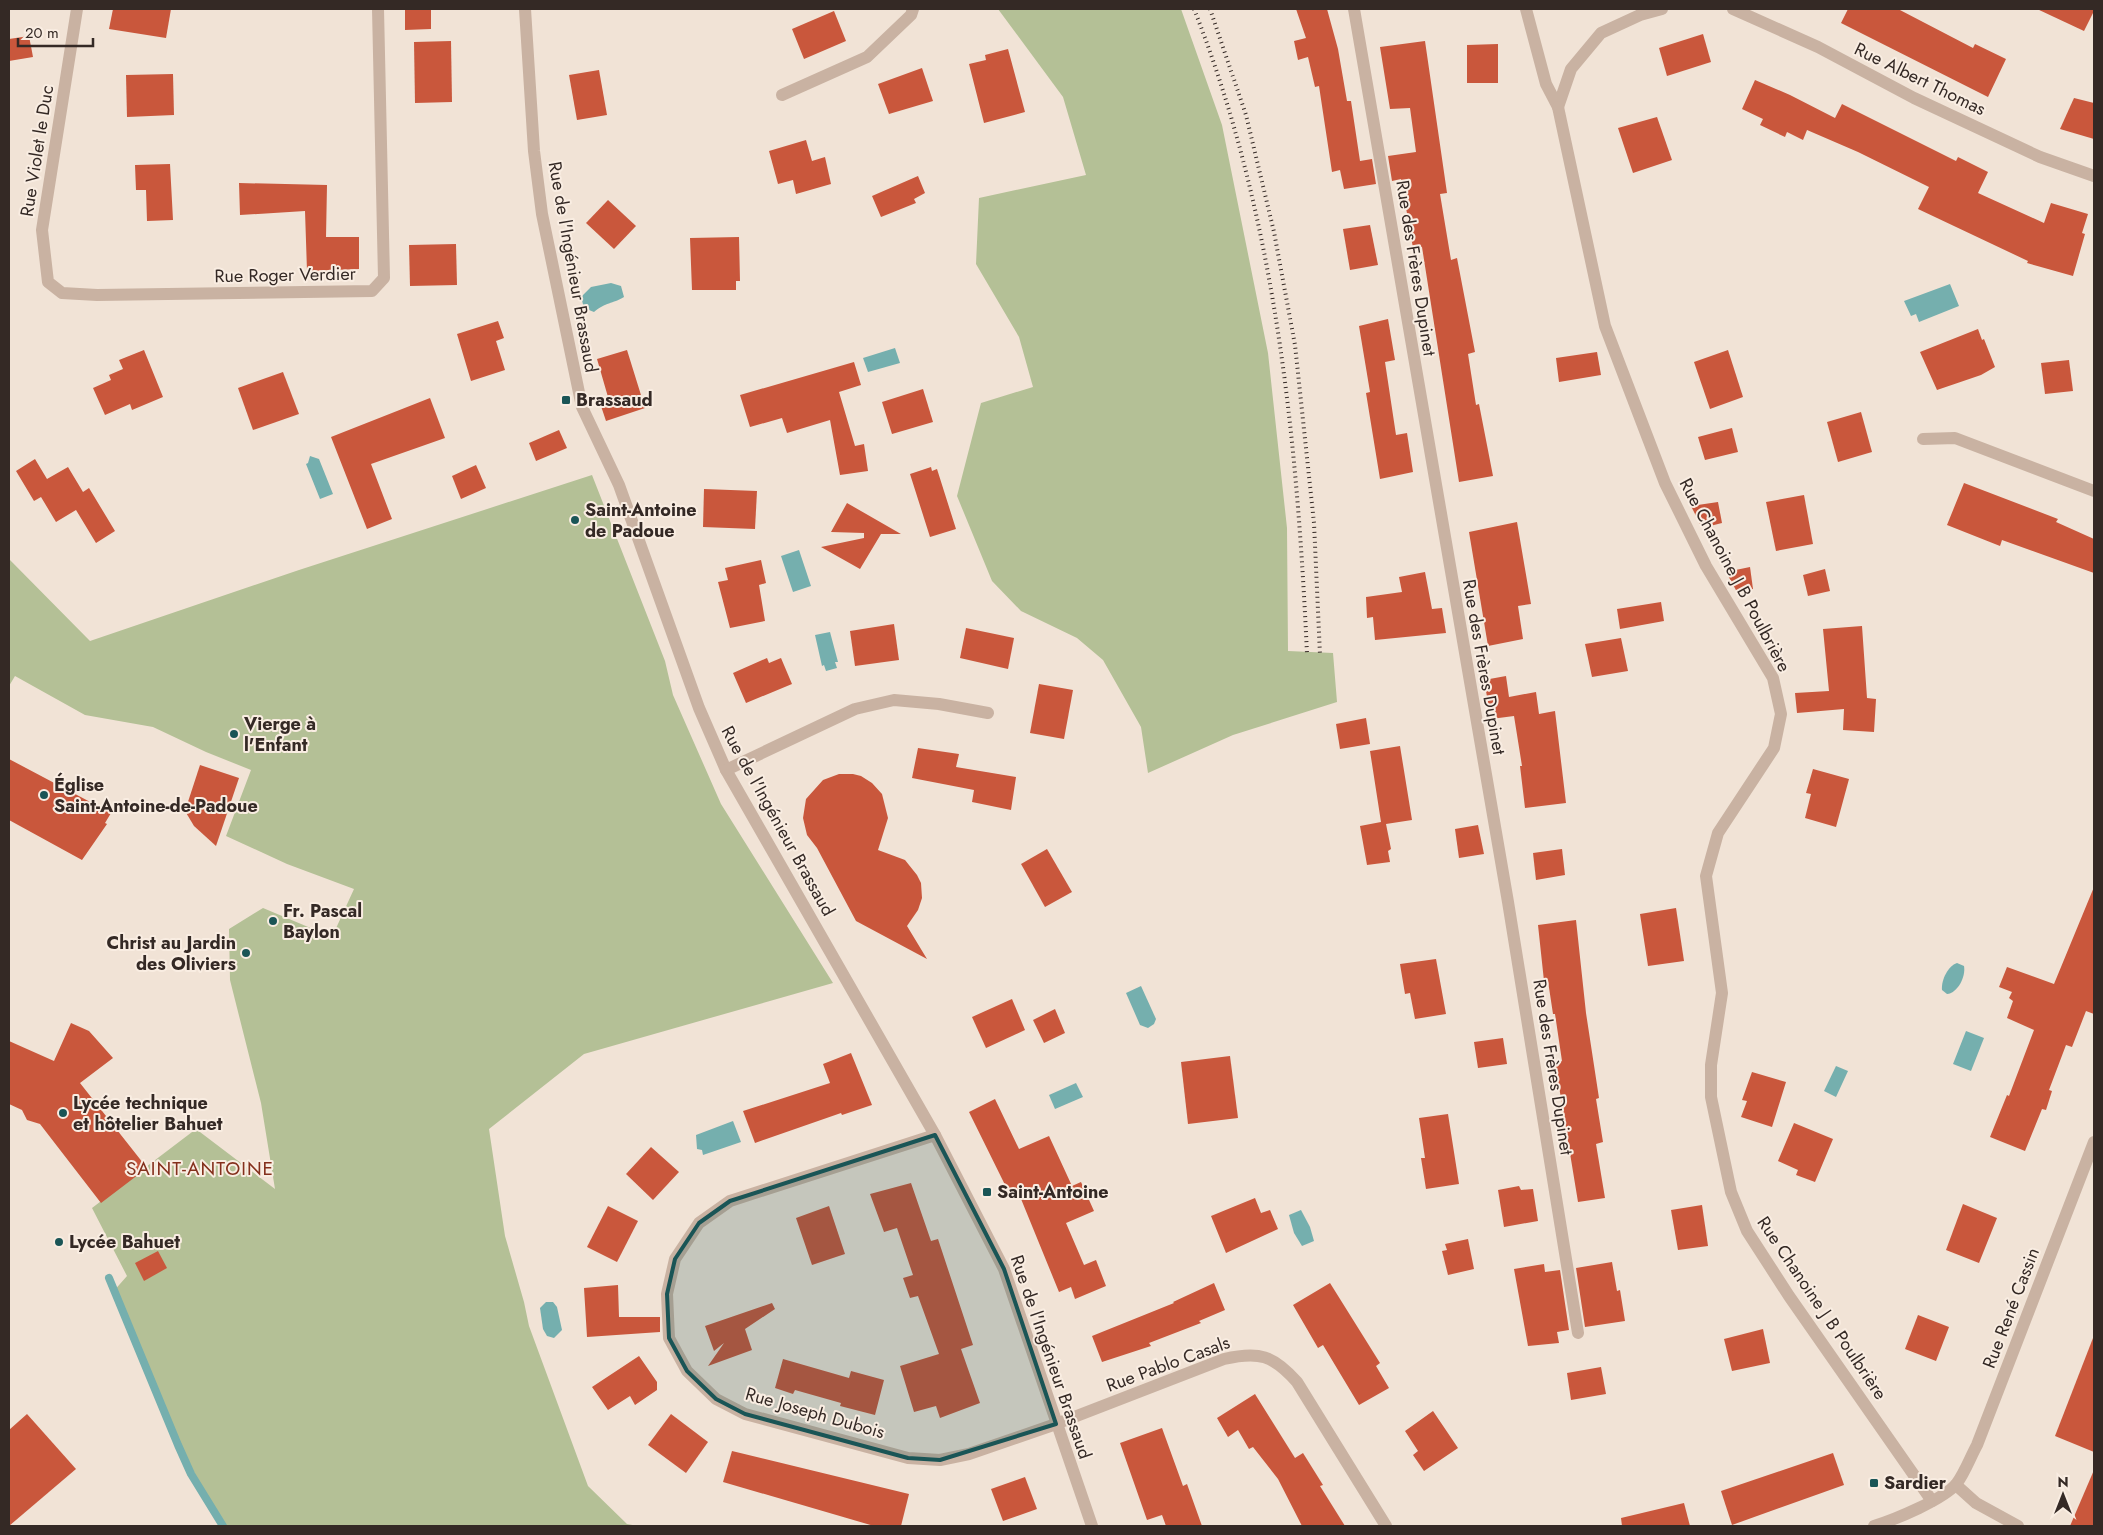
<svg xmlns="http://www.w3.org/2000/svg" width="2103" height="1535" font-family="Jost,sans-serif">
  <rect width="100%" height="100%" fill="#f1e3d6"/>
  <!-- green -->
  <g fill="#b4c096">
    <path d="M998,9H1181L1222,125L1268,353L1287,528L1288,651L1333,653L1337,702L1233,735L1148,773L1141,727L1103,660L1077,638L1021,611L992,581L957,496L981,403L1033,387L1019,337L976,264L979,198L1086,175L1063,97Z"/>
    <path d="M592,475L665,661L673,695L721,804L833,983L584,1054L489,1129L505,1236L524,1302L529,1326L588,1486L627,1524L638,1526H222L184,1464L112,1293L127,1276L92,1208L196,1129L275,1189L261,1103L230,980L229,929L263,908L332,937L354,889L287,864L226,836L251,770L206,752L153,727L85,715L15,676L9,686V559L90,641L299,570Z"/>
  </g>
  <!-- water -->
  <g fill="#75afae">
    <path d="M611,283L621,286L624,297C612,304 606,302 594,312L584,308L581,297L591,287Z"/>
    <path d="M1950,284L1959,306L1919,322L1916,314L1911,316L1904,301Z"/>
    <path d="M895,348L900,363L868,372L863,358Z"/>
    <path d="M310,456L319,459L333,494L320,499L306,464L308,463Z"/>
    <path d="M799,550L811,586L793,592L781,556Z"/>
    <path d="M830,632L838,662H835L837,668L826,671L824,665L822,666L815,635Z"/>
    <path d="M1957,963L1964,966C1966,976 1958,993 1947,994L1942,990C1941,980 1948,966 1957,963Z"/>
    <path d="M1141,986L1156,1019L1154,1024L1148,1028L1140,1025L1126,993Z"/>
    <path d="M1966,1031L1984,1038L1971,1071L1953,1064Z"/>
    <path d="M1836,1066L1848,1071L1836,1097L1824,1091Z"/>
    <path d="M1076,1083L1083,1097L1055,1109L1049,1095Z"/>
    <path d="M733,1121L741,1142L703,1155L702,1150L697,1149L696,1135Z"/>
    <path d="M1301,1210L1310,1227L1314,1241L1302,1246L1294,1233L1289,1215Z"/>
    <path d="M546,1302H553L557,1307L562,1330L554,1338L547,1336L543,1329L540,1308Z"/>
  </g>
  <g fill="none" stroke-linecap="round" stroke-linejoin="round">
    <!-- stream -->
    <path stroke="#75afae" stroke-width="8" d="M109,1278L178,1445L191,1474L223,1526"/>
  </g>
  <!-- building -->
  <g fill="#c9573c">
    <path d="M113,9H171L166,38L109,29Z"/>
    <path d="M405,9H431V29L405,30Z"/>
    <path d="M1296,9H1327L1338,49L1347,101H1351L1360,161L1372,159L1376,184L1344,189L1340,170L1332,172L1319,86L1315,87L1308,57L1298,60L1294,41L1306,38Z"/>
    <path d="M1848,9H1898L1973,48L1975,44L2006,59L1988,97L1841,23Z"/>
    <path d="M2037,9H2094V11L2084,31Z"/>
    <path d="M834,11L846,41L804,59L792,29Z"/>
    <path d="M1703,34L1711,62L1667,76L1659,48Z"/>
    <path d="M29,36L33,57L9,61V39Z"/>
    <path d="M451,41L452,102L415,103L414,42Z"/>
    <path d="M1425,41L1447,193L1440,194L1451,260L1457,258L1475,352L1468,354L1476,405L1479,404L1493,476L1459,482L1422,247L1413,248L1401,179L1392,181L1388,156L1416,152L1410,108L1390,109L1380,47Z"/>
    <path d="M1498,44V83H1467V45Z"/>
    <path d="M1008,49L1025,112L984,123L969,64L986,60L985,55Z"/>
    <path d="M922,68L933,101L889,114L878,84Z"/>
    <path d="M599,70L607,115L577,120L569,75Z"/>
    <path d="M173,74L174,115L127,117L126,75Z"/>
    <path d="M1755,80L1790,95L1835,118L1842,104L1956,161L1958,157L1988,172L1978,193L2044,223L2051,203L2088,214L2082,233L2085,234L2073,276L2027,263L2028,261L1918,209L1929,187L1858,152L1807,130L1803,140L1787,132L1785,137L1760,125L1763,119L1742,109Z"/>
    <path d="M2074,98L2094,103V139L2060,129Z"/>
    <path d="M1657,117L1672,160L1633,173L1618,128Z"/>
    <path d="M806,140L812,161L825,157L831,184L796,194L793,180L778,184L769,151Z"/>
    <path d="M170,164L173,220L147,221L146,190H136L135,165Z"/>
    <path d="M918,176L925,193L914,199L916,203L881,217L872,196Z"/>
    <path d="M239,183L327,185L326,237H359V269L307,271L305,211L240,215Z"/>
    <path d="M608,200L636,226L614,249L586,223Z"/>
    <path d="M1370,225L1378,265L1350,270L1343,229Z"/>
    <path d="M739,237L740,281H736V290H692L690,238Z"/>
    <path d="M456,244L457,285L410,286L409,245Z"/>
    <path d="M1388,319L1395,360L1385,362L1396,435L1407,433L1413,472L1380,479L1366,393L1370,392L1359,326Z"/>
    <path d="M498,321L504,338L496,341L505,370L471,381L457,334Z"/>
    <path d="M1978,329L1982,340L1984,339L1995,367L1981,375L1937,390L1920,352Z"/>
    <path d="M144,350L163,397L132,410L130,404L105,415L93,388L111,380L109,375L123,369L119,360Z"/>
    <path d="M627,350L645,408L606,421L600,403L608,397L597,359Z"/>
    <path d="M1728,350L1743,397L1710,409L1694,362Z"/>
    <path d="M1597,352L1601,375L1559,382L1556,358Z"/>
    <path d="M2069,360L2073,391L2045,394L2041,363Z"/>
    <path d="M854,362L861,385L839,392L855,446L864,444L868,471L840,475L830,420L787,433L782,418L750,427L740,395Z"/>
    <path d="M283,372L299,414L253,430L238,388Z"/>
    <path d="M923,389L933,422L892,434L882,402Z"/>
    <path d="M430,398L445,438L371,464L392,519L367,529L331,437Z"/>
    <path d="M1861,412L1872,452L1838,462L1827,422Z"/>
    <path d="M1732,428L1738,452L1705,460L1698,437Z"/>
    <path d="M559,430L567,448L536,461L529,443Z"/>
    <path d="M35,459L47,479L68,467L83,492L89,488L115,531L96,543L76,510L56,522L41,497L34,501L16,471Z"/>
    <path d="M476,465L486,488L461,499L452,476Z"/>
    <path d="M931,467L932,471L937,469L956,529L930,537L910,474Z"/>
    <path d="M1964,483L2058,519L2056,522L2094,539V573L2002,540L2000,546L1947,525Z"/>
    <path d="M704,489L757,491L755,529L703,527Z"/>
    <path d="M1804,495L1813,544L1776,551L1766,502Z"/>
    <path d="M1718,502L1722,523L1702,528L1691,506Z"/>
    <path d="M847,503L901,534H881L860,569L821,547L864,538V533L831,532Z"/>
    <path d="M1517,522L1531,604L1518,606L1523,639L1488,646L1469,532Z"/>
    <path d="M761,560L766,583L759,585L765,621L730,628L718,582L728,580L725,568Z"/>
    <path d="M1750,567L1753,589L1737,592L1726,572Z"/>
    <path d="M1825,569L1830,591L1808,596L1803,575Z"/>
    <path d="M1425,572L1432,609L1442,608L1446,633L1375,640L1373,617L1367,618L1366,597L1402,592L1399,577Z"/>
    <path d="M1661,602L1664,621L1620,629L1617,609Z"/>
    <path d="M894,624L899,660L855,666L850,631Z"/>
    <path d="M1862,626L1867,698L1876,699L1874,732L1843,730L1844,709L1797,713L1795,693L1829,691L1823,629Z"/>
    <path d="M966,628L1014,638L1008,669L960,658Z"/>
    <path d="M1621,638L1628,671L1592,677L1585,644Z"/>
    <path d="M767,658L769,663L781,658L792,684L746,703L733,673Z"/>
    <path d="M1506,676L1509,697L1536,692L1539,714L1555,711L1566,803L1525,808L1520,766H1522L1514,716L1491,719L1484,680Z"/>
    <path d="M1039,684L1073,690L1064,739L1030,733Z"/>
    <path d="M1366,718L1370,744L1340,749L1336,724Z"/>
    <path d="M1400,746L1412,820L1386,824L1391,849L1388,851L1390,862L1367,865L1360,826L1381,822L1370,751Z"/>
    <path d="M918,748L959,754L956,767L1016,777L1011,810L972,802L974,790L912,778Z"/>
    <path d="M9,759L111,813L105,823L107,824L82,860L9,820Z"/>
    <path d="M200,765L239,778L216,846L194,826L185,811Z"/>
    <path d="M1813,769L1849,779L1836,827L1805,818L1811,794L1806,793Z"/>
    <path d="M839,774H853L861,776L872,783L882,794L888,818L878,850L905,860L917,875L921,883L922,898L918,910L907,926L927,959L856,921L817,848L807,835L803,818L806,799L823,780Z"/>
    <path d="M1478,825L1484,854L1459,858L1455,829Z"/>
    <path d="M1047,849L1072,892L1045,907L1021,864Z"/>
    <path d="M1562,849L1565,875L1536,880L1533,853Z"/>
    <path d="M2094,887V1014L2086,1011L2072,1047L2066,1045L2049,1090L2052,1091L2046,1110L2042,1109L2025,1151L1990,1137L2007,1095L2009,1096L2034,1030L2007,1018L2013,1001L2009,998L2012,992L1999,987L2007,967L2054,984Z"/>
    <path d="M1676,908L1684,961L1648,966L1640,914Z"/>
    <path d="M1576,920L1586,1013L1599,1098L1596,1099L1603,1142L1596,1144L1605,1198L1578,1202L1555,1062L1562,1061L1555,1014H1553L1548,981H1544L1538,925Z"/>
    <path d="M1436,959L1446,1014L1415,1019L1410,993L1405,994L1400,964Z"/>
    <path d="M1012,999L1025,1030L986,1048L972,1017Z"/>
    <path d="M1055,1009L1065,1033L1044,1043L1033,1020Z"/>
    <path d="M71,1023L89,1031L113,1058L80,1083L147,1168L101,1203L40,1124L27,1120L22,1110L9,1104V1041L54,1061Z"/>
    <path d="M1503,1038L1507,1064L1478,1068L1474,1042Z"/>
    <path d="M851,1053L872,1105L842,1115L841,1113L755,1143L743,1111L830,1083L823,1064Z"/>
    <path d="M1230,1056L1238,1118L1188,1124L1181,1062Z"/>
    <path d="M1752,1072L1786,1082L1772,1127L1741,1117L1747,1101L1742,1100Z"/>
    <path d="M995,1099L1019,1149L1049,1136L1072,1186L1081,1182L1094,1211L1066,1223L1084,1265L1096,1260L1106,1286L1075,1299L1071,1287L1059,1292L1019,1194L1011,1197L969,1112Z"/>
    <path d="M1448,1114L1459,1184L1426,1189L1421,1158H1425L1419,1118Z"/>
    <path d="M1794,1123L1833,1139L1815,1182L1796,1175L1798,1170L1778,1161Z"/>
    <path d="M651,1147L679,1172L653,1200L626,1174Z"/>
    <path d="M911,1183L931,1241L938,1239L973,1345L961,1349L980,1403L940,1418L936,1406L914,1412L900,1366L939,1354L918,1296L910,1298L903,1278L913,1275L897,1228L884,1232L870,1194Z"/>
    <path d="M1519,1186L1521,1190L1533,1189L1538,1221L1504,1227L1498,1190Z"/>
    <path d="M1255,1198L1261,1213L1270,1210L1278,1229L1226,1253L1211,1216Z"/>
    <path d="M1963,1204L1997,1218L1979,1263L1946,1250Z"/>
    <path d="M1702,1205L1708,1246L1678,1250L1671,1210Z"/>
    <path d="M608,1206L638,1221L617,1262L587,1247Z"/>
    <path d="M829,1206L845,1254L812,1265L796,1218Z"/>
    <path d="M1468,1239L1474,1269L1448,1275L1442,1251L1447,1250L1445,1244Z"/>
    <path d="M158,1251L167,1268L144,1281L135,1263Z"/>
    <path d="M1612,1262L1617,1291L1620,1290L1625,1321L1585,1327L1576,1268Z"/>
    <path d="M1544,1264L1545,1272L1560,1270L1569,1330L1557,1332L1559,1343L1528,1346L1514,1269Z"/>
    <path d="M1214,1283L1225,1310L1199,1321L1201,1323L1149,1343L1151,1346L1102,1362L1092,1336L1174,1303L1173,1302Z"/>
    <path d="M1330,1283L1380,1363L1376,1366L1389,1388L1359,1405L1323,1345L1318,1348L1293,1305Z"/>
    <path d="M618,1285L619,1317H660V1332L587,1337L584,1288Z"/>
    <path d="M772,1303L775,1309L745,1329L752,1350L708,1366L724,1343L714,1351L705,1326Z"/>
    <path d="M1918,1315L1949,1327L1936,1361L1905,1349Z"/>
    <path d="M1763,1329L1770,1363L1732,1371L1724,1339Z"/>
    <path d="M2093,1338H2094V1452L2055,1436Z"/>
    <path d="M639,1356L657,1382V1390L635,1405L630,1396L608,1410L592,1387Z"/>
    <path d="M783,1359L849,1378L851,1371L884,1380L875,1415L840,1406L841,1403L795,1390L793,1394L775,1388Z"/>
    <path d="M1601,1367L1606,1394L1571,1400L1567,1373Z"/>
    <path d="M1255,1394L1295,1458L1303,1453L1323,1485L1320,1486L1345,1526H1302L1278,1479L1253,1447L1249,1449L1238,1430L1228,1437L1217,1418Z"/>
    <path d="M1433,1411L1458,1448L1424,1471L1413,1455L1418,1451L1405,1431Z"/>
    <path d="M27,1414L76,1469L9,1526V1430Z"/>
    <path d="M671,1414L708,1442L686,1473L648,1445Z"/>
    <path d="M1162,1428L1183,1486L1187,1484L1202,1526H1166L1162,1515L1147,1520L1120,1443Z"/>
    <path d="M732,1451L909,1494L901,1526H874L723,1482Z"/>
    <path d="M1833,1453L1844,1485L1732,1525L1721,1491Z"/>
    <path d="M2094,1470V1526H2070Z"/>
    <path d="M1025,1477L1037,1509L1003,1521L991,1489Z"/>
    <path d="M1684,1503L1690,1526H1622L1621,1518Z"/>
  </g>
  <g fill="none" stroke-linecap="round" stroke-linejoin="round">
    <!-- minor -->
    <g stroke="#c9b2a2" stroke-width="12">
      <path d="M77,9L42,230L48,282L62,293L97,295L372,291L384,278L378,9"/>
      <path d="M525,9L534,151L542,214L582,407L619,485L699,708L726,770L935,1135L1004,1269L1092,1526"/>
      <path d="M1354,9L1508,902L1578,1333"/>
      <path d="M1526,9L1546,84L1558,107L1571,69L1601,33L1640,15L1662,9"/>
      <path d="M1733,9L1818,47L1914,98L2040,157L2094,176"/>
      <path d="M782,95L867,57L911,15L913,9"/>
      <path d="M1558,107L1605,326L1665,483L1706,566L1773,678L1781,714L1774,748L1718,833L1706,876L1722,993L1711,1065V1097L1731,1192L1747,1231L1789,1296L1932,1501"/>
      <path d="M1923,439L1955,438L2094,491"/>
      <path d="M726,770L855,709L894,700L939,704L988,713"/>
      <path d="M935,1135L730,1201L699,1223L675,1259L667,1294L669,1338L687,1371L716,1399L745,1414L908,1458L940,1460L969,1454L1056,1424L1224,1359C1259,1351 1273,1355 1297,1382L1386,1526"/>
      <path d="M1956,1485L1976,1503L2018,1526"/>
      <path d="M1874,1526C1894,1520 1945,1499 1957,1483C1965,1472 1970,1458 1977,1445L2094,1142"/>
    </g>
    <!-- rail -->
    <g stroke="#342925" stroke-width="4" stroke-dasharray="1 4" stroke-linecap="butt">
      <path d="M1194,9C1275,214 1297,436 1307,654"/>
      <path d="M1210,9L1246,115L1274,232L1295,345L1314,523L1320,655"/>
    </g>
  </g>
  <!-- marked area -->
  <path fill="#1a5556" fill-opacity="0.2" stroke="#1a5556" stroke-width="4" stroke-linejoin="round" d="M935,1135L1004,1269L1056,1424L940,1460L908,1458L745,1414L716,1399L687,1371L669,1338L667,1294L675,1259L699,1223L730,1201Z"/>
  <!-- markers -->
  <g fill="#1a5556" stroke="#f9ede2" stroke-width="2">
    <rect x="561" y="395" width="10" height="10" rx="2.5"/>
    <circle cx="575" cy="520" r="5"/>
    <circle cx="234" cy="734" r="5"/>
    <circle cx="44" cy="795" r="5"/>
    <circle cx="273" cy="921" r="5"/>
    <circle cx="246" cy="953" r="5"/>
    <circle cx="63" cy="1113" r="5"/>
    <rect x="982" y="1187" width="10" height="10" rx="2.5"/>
    <circle cx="59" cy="1242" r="5"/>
    <rect x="1869" y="1478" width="10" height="10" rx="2.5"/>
  </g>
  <g text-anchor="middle" stroke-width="4" stroke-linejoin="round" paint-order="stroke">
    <!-- street labels -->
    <g font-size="18" fill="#342925" stroke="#f9ede2">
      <text transform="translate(1920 79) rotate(26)" y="6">Rue Albert Thomas</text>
      <text transform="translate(37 151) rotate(-81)" y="6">Rue Violet le Duc</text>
      <text transform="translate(573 267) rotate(80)" y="6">Rue de l'Ingénieur Brassaud</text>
      <text transform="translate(1416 268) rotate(81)" y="6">Rue des Frères Dupinet</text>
      <text transform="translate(285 275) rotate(-1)" y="6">Rue Roger Verdier</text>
      <text transform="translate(1735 575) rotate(62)" y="6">Rue Chanoine J B Poulbrière</text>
      <text transform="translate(1484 667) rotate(80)" y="6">Rue des Frères Dupinet</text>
      <text transform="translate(778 821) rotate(61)" y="6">Rue de l'Ingénieur Brassaud</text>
      <text transform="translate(1553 1067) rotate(81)" y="6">Rue des Frères Dupinet</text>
      <text transform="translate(1822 1308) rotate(56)" y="6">Rue Chanoine J B Poulbrière</text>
      <text transform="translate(2011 1308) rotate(-69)" y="6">Rue René Cassin</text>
      <text transform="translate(1051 1357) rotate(71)" y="6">Rue de l'Ingénieur Brassaud</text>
      <text transform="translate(1168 1364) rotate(-20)" y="6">Rue Pablo Casals</text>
      <text transform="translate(815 1413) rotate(16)" y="6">Rue Joseph Dubois</text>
    </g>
    <!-- poi labels -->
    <g font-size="18" font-weight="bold" fill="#342925" stroke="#f9ede2" text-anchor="start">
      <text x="576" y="406">Brassaud</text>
      <text x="585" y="516">Saint-Antoine<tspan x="585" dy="21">de Padoue</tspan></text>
      <text x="244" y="730">Vierge à<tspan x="244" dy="21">l'Enfant</tspan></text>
      <text x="54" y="791">Église<tspan x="54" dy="21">Saint-Antoine-de-Padoue</tspan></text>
      <text x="283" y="917">Fr. Pascal<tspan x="283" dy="21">Baylon</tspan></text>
      <text x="236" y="949" text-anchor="end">Christ au Jardin<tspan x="236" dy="21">des Oliviers</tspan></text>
      <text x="73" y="1109">Lycée technique<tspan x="73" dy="21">et hôtelier Bahuet</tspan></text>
      <text x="997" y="1198">Saint-Antoine</text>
      <text x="69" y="1248">Lycée Bahuet</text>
      <text x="1884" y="1489">Sardier</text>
    </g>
    <!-- neighbourhood labels -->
    <g font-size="19" letter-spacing="1" fill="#84301c" stroke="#f9ede2">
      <text x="200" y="1175">SAINT-ANTOINE</text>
    </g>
  </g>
  <!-- border -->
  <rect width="2103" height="1535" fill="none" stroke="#342925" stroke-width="20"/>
  <!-- north arrow -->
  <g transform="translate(2063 1495)" stroke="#f9ede2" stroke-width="4" paint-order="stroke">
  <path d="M0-4L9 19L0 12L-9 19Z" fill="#342925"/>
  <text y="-8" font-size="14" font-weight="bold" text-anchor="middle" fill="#342925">N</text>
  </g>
  <!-- scale -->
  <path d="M18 38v8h75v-8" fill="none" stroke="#342925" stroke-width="2.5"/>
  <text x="25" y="38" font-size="15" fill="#342925" stroke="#f9ede2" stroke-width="4" paint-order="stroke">20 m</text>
</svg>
